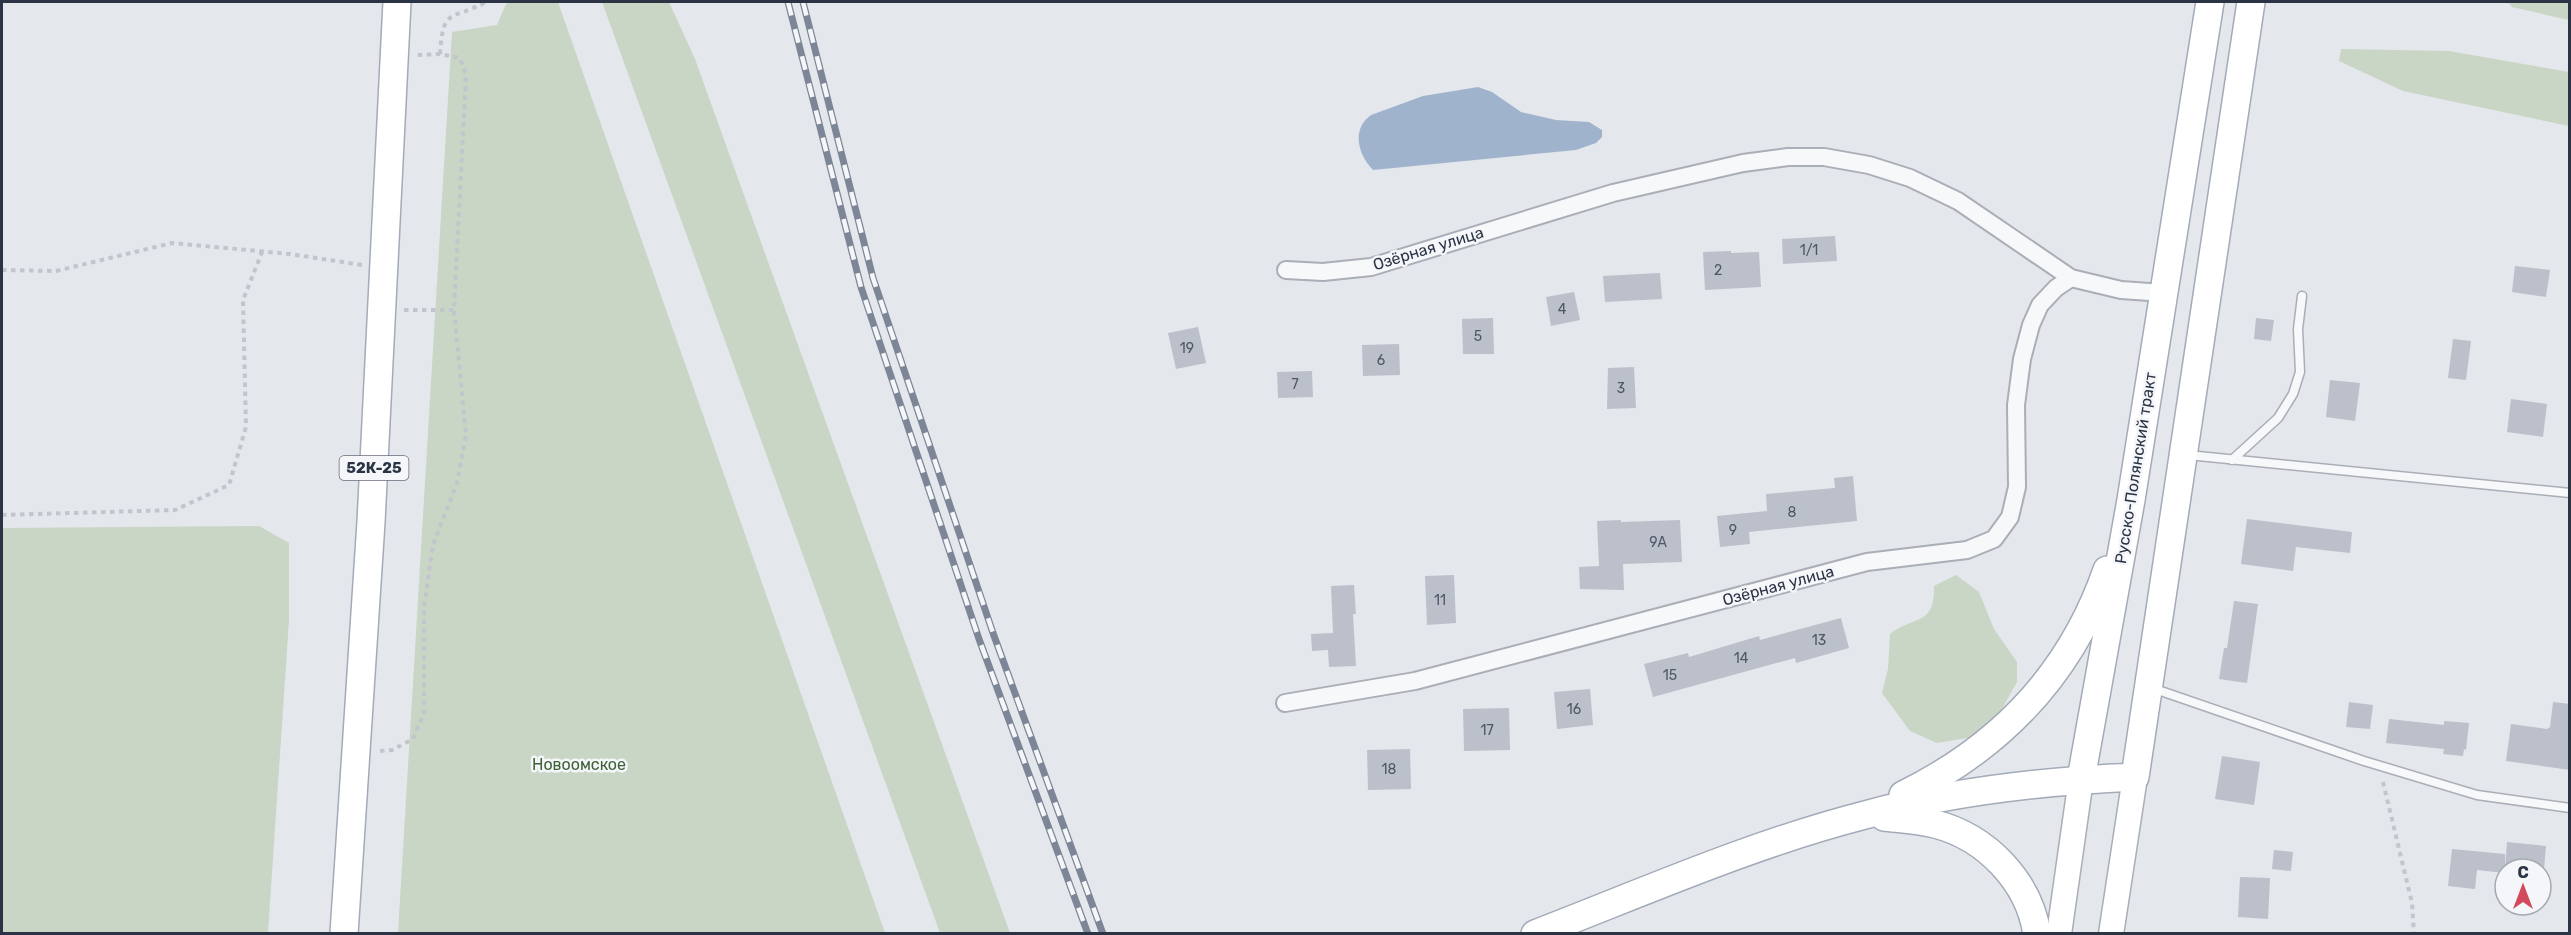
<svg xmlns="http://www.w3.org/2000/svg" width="2571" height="935" font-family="Rubik,sans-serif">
  <rect width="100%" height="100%" fill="#e4e7ec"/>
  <!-- green -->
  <g fill="#c9d6c5">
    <path d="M511,2H558L885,933H398L452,32L497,25L506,4Z"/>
    <path d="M602,2H669L695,59L1010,933H940Z"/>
    <path d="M2508,2H2569V20L2512,7Z"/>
    <path d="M2341,49L2449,51L2569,72V126L2403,91L2339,61Z"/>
    <path d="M259,526L289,543V620L268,933H2V528Z"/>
    <path d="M1956,575L1979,592L1994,629L2017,662V682L1999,714L1973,737L1937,743L1910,731L1882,693L1888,669L1890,634C1915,615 1935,626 1934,586Z"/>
  </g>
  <!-- water -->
  <path fill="#9fb4cc" d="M1478,87L1492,92L1521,112L1556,120L1589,122L1602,130V137L1596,143L1576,150L1373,170C1358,155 1351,129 1371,115L1423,96Z"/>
  <!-- building -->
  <g fill="#bbc0ca">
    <path d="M1835,236L1837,261L1783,264L1782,239Z"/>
    <path d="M1731,251V253L1759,252L1761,287L1705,290L1703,252Z"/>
    <path d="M2515,266L2550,270L2546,297L2512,292Z"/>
    <path d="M1660,273L1662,299L1605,302L1603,276Z"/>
    <path d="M1574,292L1580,320L1551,326L1546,297Z"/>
    <path d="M1493,318L1494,354H1463L1462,319Z"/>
    <path d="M2256,318L2274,320L2271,341L2254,339Z"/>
    <path d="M1198,327L1206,363L1176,369L1168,333Z"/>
    <path d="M2453,339L2471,341L2466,380L2448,378Z"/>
    <path d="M1399,344L1400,375L1363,376L1362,345Z"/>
    <path d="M1634,367L1636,408L1607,409L1608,368Z"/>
    <path d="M1312,371L1313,397L1278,398L1277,372Z"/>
    <path d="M2330,380L2360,383L2355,421L2326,417Z"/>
    <path d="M2511,399L2547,404L2543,437L2507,432Z"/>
    <path d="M1853,476L1857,521L1749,532L1750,544L1720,547L1717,516L1767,511L1766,494L1835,488L1834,478Z"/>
    <path d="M2247,519L2352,532L2350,553L2296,547L2293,571L2241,564Z"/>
    <path d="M1621,520V522L1680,520L1682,562L1623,564L1624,590L1580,589L1579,567L1599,566L1597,521Z"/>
    <path d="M1454,575L1456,623L1427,625L1425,576Z"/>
    <path d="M1354,585L1356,614H1353L1356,666L1329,667L1328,650L1312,651L1311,634L1333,633L1331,586Z"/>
    <path d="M2234,601L2258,604L2247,683L2219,679L2224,648H2227Z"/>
    <path d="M1841,618L1849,648L1796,663L1795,658L1653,697L1644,664L1688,653L1689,657L1759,636L1760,640Z"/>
    <path d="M1590,689L1593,725L1557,729L1554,692Z"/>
    <path d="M2349,702L2373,705L2370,729L2346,727Z"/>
    <path d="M2553,702L2570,704V770L2506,761L2511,724L2547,729L2550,727Z"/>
    <path d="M1509,708L1510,750L1464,751L1463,709Z"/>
    <path d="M2389,719L2444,725V721L2469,723L2466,750L2464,749L2463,756L2443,754L2444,749L2386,743Z"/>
    <path d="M1410,749L1411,789L1368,790L1367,750Z"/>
    <path d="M2222,756L2260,762L2254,805L2215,799Z"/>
    <path d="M2507,842L2546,846L2544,869H2505V873L2477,870L2475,889L2448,886L2452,849L2505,854V868Z"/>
    <path d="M2274,850L2293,852L2291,871L2272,869Z"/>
    <path d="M2240,877L2270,878L2268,919L2238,917Z"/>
  </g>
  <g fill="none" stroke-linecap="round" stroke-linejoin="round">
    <!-- lane casing -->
    <g stroke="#a9aeb7" stroke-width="11">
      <g id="lane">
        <path d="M2188,455L2570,493"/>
        <path d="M2232,460L2278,418L2293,394L2300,372L2298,329L2302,296"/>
        <path d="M2152,688L2364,761L2477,795L2570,808"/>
      </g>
    </g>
    <!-- street casing -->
    <g stroke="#a9aeb7" stroke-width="20">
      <g id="street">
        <path d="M1286,270L1323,272L1371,267L1613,193L1743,163L1788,157H1824L1869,165L1910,178L1958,201L2071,278L2121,290L2164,293"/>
        <path d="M1285,703L1415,681L1867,562L1967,550L1994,539L2010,517L2017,487L2016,405L2022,359L2031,325L2040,305L2056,288L2071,278"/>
      </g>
    </g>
    <!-- secondary casing -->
    <g stroke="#a9aeb7" stroke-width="27">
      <g id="secondary">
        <path d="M2059,934L2081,779"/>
        <path d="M2111,934L2135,777"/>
      </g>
    </g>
    <!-- primary casing -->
    <g stroke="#a3abb8" stroke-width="30">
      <g id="primary">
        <path d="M2081,779L2131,500L2210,2"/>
        <path d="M1903,795C2001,747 2071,674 2107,570"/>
        <path d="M1884,817C1901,819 1918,820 1935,824C1986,837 2029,881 2037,934"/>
        <path d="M344,934L371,522L397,2"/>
        <path d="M1535,934C1644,892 1752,844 1865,815C1953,791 2044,781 2135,777L2251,2"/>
      </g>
    </g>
    <!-- path -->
    <g stroke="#c2c5cb" stroke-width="4" stroke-dasharray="4.5 4.5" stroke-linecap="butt">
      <path d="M440,54C443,6 451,21 486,2"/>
      <path d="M2,270L56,271L172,243L290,254L362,265"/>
      <path d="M404,310H454"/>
      <path d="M2,515L175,510L229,485L246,427L243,300L262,252"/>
      <path d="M380,751L392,750L413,739L424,713V608L433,545L457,483L466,435L454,310L466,75L460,58L440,54L417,55"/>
      <path d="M2383,782L2412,903L2414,934"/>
    </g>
    <!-- lane -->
    <use href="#lane" stroke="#f7f8fa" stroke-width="8"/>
    <!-- street -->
    <use href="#street" stroke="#f7f8fa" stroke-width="16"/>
    <!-- secondary -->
    <use href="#secondary" stroke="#fff" stroke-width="24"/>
    <!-- primary -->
    <use href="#primary" stroke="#fff" stroke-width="27"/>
    <!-- rail casing -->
    <g stroke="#7d8696" stroke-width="7">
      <g id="rail">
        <path d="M788,2L861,287L979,639L1088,934"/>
        <path d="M803,2L873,278L993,633L1103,934"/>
      </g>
    </g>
    <!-- rail -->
    <use href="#rail" stroke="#f4f6f9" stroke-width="4.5" stroke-dasharray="14" stroke-linecap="butt"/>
  </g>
  <g text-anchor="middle" stroke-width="5" stroke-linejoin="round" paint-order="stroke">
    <!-- number labels -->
    <g font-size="14" fill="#4f5766">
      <text x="1809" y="255">1/1</text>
      <text x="1718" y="275">2</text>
      <text x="1562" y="314">4</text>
      <text x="1478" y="341">5</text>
      <text x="1187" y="353">19</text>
      <text x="1381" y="365">6</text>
      <text x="1295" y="389">7</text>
      <text x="1621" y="393">3</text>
      <text x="1792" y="517">8</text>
      <text x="1733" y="535">9</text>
      <text x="1658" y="547">9А</text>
      <text x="1440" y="605">11</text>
      <text x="1819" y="645">13</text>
      <text x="1741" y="663">14</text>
      <text x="1670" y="680">15</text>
      <text x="1574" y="714">16</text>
      <text x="1487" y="735">17</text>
      <text x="1389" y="774">18</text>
    </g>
    <!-- shield labels -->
    <rect fill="#f4f6f9" stroke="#676e7b" stroke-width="1.5" x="339.5" y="456" width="69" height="24" rx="4.5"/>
    <g font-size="15" font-weight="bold" fill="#2b3445">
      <text x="374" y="473">52К-25</text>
    </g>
    <!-- street labels -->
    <g font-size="16" fill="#2b3445" stroke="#f4f6f9">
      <text transform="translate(1428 248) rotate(-17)" y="6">Озёрная улица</text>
      <text transform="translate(2135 468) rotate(-81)" y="6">Русско-Полянский тракт</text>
      <text transform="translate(1778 585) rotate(-15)" y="6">Озёрная улица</text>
    </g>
    <!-- park labels -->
    <g font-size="16" fill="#3f6138" stroke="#f4f6f9">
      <text x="579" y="770">Новоомское</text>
    </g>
  </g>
  <!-- border -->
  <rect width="2571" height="935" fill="none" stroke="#2b3445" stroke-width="6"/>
  <!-- north arrow -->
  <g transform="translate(2523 887)"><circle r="28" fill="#f4f6f9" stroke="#a4a8b1" stroke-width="1.5"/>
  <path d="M0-4.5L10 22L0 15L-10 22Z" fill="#d1495b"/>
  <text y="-9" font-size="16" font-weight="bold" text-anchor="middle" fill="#2b3445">С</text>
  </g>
</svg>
